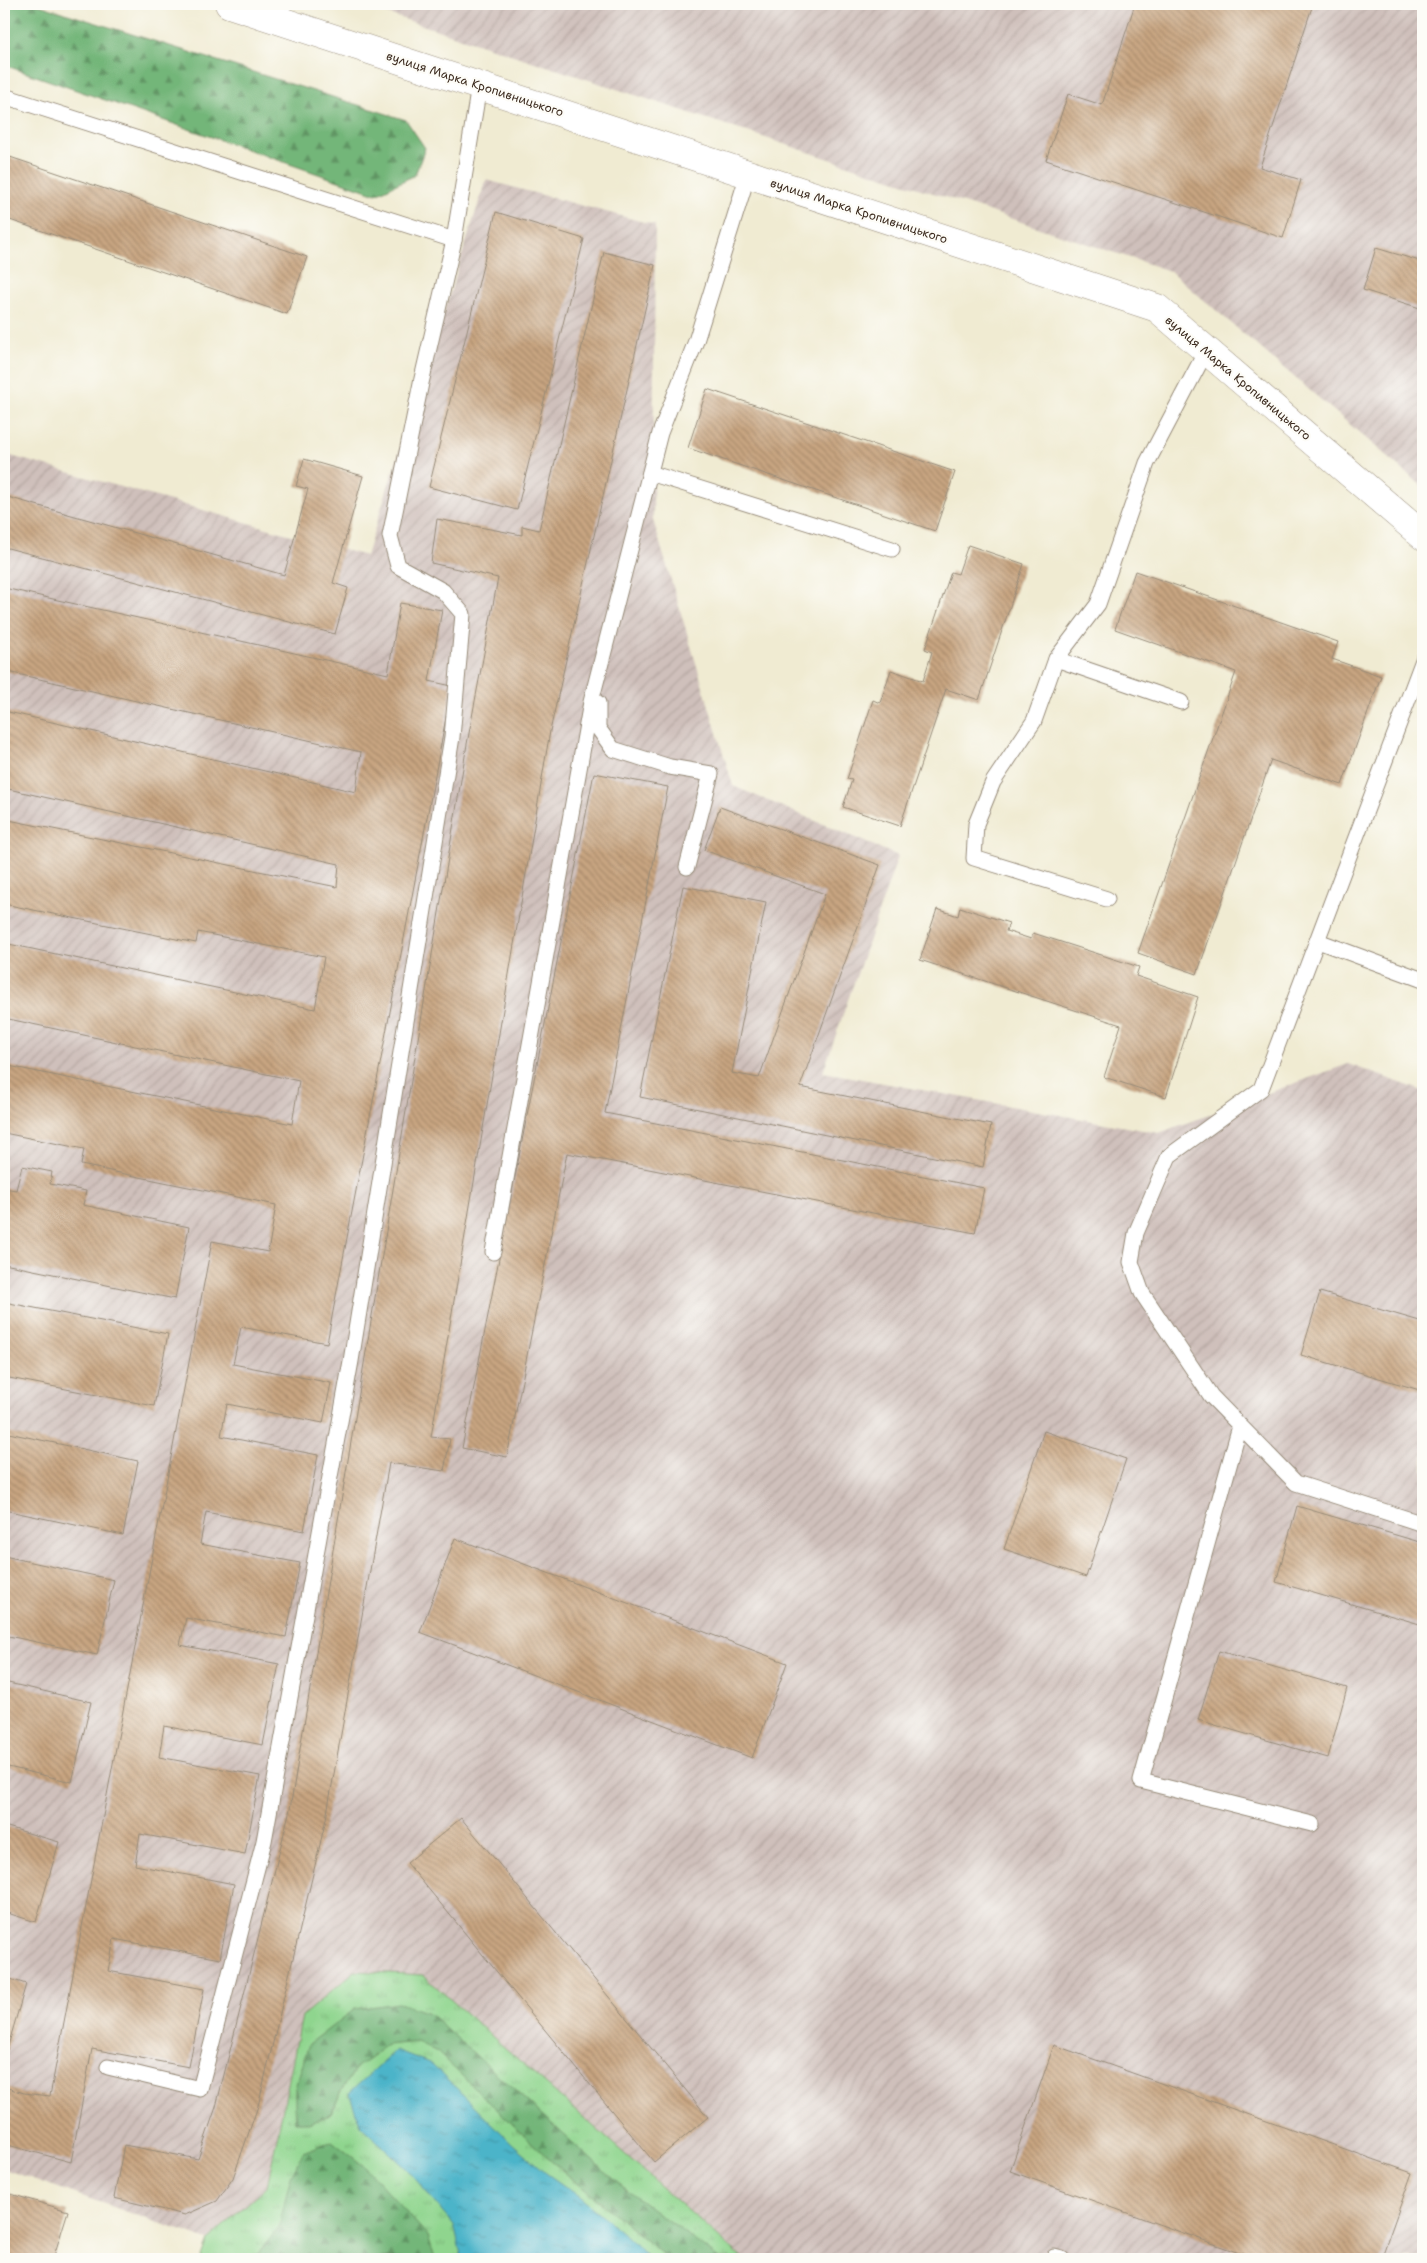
<svg xmlns="http://www.w3.org/2000/svg" width="1427" height="2263" font-family="'Shantell Sans',sans-serif">
  <defs>
    <pattern id="industrial-furrows" width="10" height="10" patternUnits="userSpaceOnUse" patternTransform="scale(1.25)"><rect width="10" height="10" fill="#cfc0bb"/><path d="M-1 1l2-2M0 10L10 0M9 11l2-2" fill="none" stroke="#b3a5a0"/></pattern>
    <pattern id="grass-tufts" width="24" height="20" patternUnits="userSpaceOnUse" patternTransform="scale(1.25)"><rect width="24" height="20" fill="#8fd58e"/><path d="M3 7l-1-3M5 7V3M7 7l1-3M15 17l-1-3M17 17v-4M19 17l1-3" fill="none" stroke="#7cb77a"/></pattern>
    <pattern id="forest-firs" width="22" height="20" patternUnits="userSpaceOnUse" patternTransform="scale(1.25)"><rect width="22" height="20" fill="#73b679"/><path d="M5 1l3.5 6h-7zM16 11l3.5 6h-7z" fill="#609463"/></pattern>
    <pattern id="water-ripples" width="26" height="14" patternUnits="userSpaceOnUse" patternTransform="scale(1.25)"><rect width="26" height="14" fill="#4bb4c9"/><path d="M2 4q2-2 4 0t4 0M15 11q2-2 4 0t4 0" fill="none" stroke="#4093a3"/></pattern>
    <pattern id="building-back-hatch" width="6" height="6" patternUnits="userSpaceOnUse" patternTransform="scale(1.25)"><rect width="6" height="6" fill="#c8a581"/><path d="M-1 5l2 2M0 0l6 6M5-1l2 2" fill="none" stroke="#a48769"/></pattern>
  </defs>
  <rect width="100%" height="100%" fill="#fdfcf7"/>
  <filter id="ink" filterUnits="userSpaceOnUse"><feTurbulence type="fractalNoise" baseFrequency=".02" numOctaves="2"/><feDisplacementMap in="SourceGraphic" scale="10" xChannelSelector="R" yChannelSelector="G"/><feConvolveMatrix kernelMatrix="1 2 1 2 8 2 1 2 1" color-interpolation-filters="sRGB"/></filter>
  <filter id="wash" filterUnits="userSpaceOnUse"><feTurbulence type="fractalNoise" baseFrequency=".0096" numOctaves="4" result="noise"/><feDisplacementMap in="SourceGraphic" scale="20" xChannelSelector="R" yChannelSelector="G"/><feGaussianBlur stdDeviation="1.12" result="paint"/><feColorMatrix in="noise" values="0 0 0 0 0 0 0 0 0 0 0 0 0 0 0 0 0 1.4 0 .05"/><feComposite in="paint" operator="in"/></filter>
  <g filter="url(#wash)">
    <rect width="100%" height="100%" fill="#f0ebd2"/>
    <!-- industrial -->
    <g fill="url(#industrial-furrows)">
      <path d="M358,4H1423V487L1170,271Z"/>
      <path d="M486,180L655,225L653,520L733,786L898,856L823,1072L1159,1133L1348,1064L1423,1091V2259H743L423,1975L355,1971L302,2016L267,2186L208,2240L4,2169V454L366,556Z"/>
    </g>
    <!-- grass -->
    <path fill="url(#grass-tufts)" stroke="#658056" d="M355,1971L423,1975L743,2259H201L208,2240L267,2186L302,2016Z"/>
    <!-- forest -->
    <g fill="url(#forest-firs)" stroke="#57704c">
      <path d="M4,4H36L406,120L425,148L415,175L376,194L4,65Z"/>
      <path d="M399,2003L429,2013L614,2180L719,2259H668L550,2160L437,2052L417,2042L387,2045L357,2067L340,2093L332,2112L325,2117L308,2122H295V2088L309,2044L355,2009Z"/>
      <path d="M332,2141L365,2167L428,2236L435,2259H232L258,2254L279,2227L291,2176L303,2152Z"/>
    </g>
    <!-- water -->
    <path fill="url(#water-ripples)" stroke="#436f74" d="M396,2050L432,2064L513,2144L546,2173L580,2197L630,2239L649,2259H462L454,2225L407,2169L361,2126L349,2093Z"/>
    <g id="blocks">
      <!-- building -->
      <g fill="url(#building-back-hatch)">
        <path d="M1135,4H1313L1260,167L1301,180L1283,238L1046,160L1068,94L1102,105Z"/>
        <path d="M4,155L307,257L287,314L4,218Z"/>
        <path d="M496,212L584,239L517,510L429,487Z"/>
        <path d="M1376,248L1423,262V309L1363,290Z"/>
        <path d="M604,252L655,265L550,731L431,1437L450,1439L444,1471L389,1463L326,1819L258,2106L233,2178L217,2201L185,2215L114,2198L124,2145L198,2159L216,2107L290,1809L467,744L498,578L431,563L437,519L522,535V526L539,530Z"/>
        <path d="M707,389L955,472L935,531L688,448Z"/>
        <path d="M304,459L363,476L333,583L348,588L335,634L4,547V496L284,575L308,489L296,486Z"/>
        <path d="M968,545L1024,564L979,700L946,689L900,826L843,807L852,780L847,779L873,700L880,703L891,670L923,681L932,652L925,649L951,572L958,574Z"/>
        <path d="M1135,571L1338,642L1332,659L1381,676L1342,785L1271,760L1197,974L1138,953L1236,672L1115,629Z"/>
        <path d="M4,588L388,674L400,603L442,610L429,681L452,686L327,1343L241,1327L233,1364L331,1383L323,1423L227,1404L221,1436L318,1455L304,1531L206,1512L200,1544L300,1563L286,1637L186,1618L180,1645L279,1664L263,1745L164,1726L159,1757L260,1776L245,1854L140,1834L135,1865L234,1884L220,1959L114,1939L108,1971L204,1989L189,2067L92,2049L71,2162L4,2144V2087L24,2093L50,2096L212,1241L268,1252L276,1205L81,1165L84,1149L4,1133V1065L292,1124L299,1081L4,1018V943L315,1009L324,957L198,932L196,943L4,904V819L337,887L339,864L4,788V711L356,792L361,752L4,671Z"/>
        <path d="M594,773L668,787L605,1113L984,1188L975,1233L567,1153L507,1457L462,1448Z"/>
        <path d="M720,807L880,865L800,1087L991,1125L983,1167L640,1097L683,886L766,902L732,1073L759,1078L825,894L704,850Z"/>
        <path d="M960,907L1009,923L1006,931L1031,939L1033,933L1139,967L1136,976L1198,997L1166,1097L1104,1077L1121,1025L920,960L937,909L958,916Z"/>
        <path d="M22,1166L52,1172L50,1184L86,1191L83,1205L189,1227L175,1299L4,1264V1188L16,1190Z"/>
        <path d="M1320,1292L1423,1322V1391L1301,1355Z"/>
        <path d="M4,1302L168,1334L154,1406L4,1377Z"/>
        <path d="M1044,1431L1126,1459L1086,1577L1004,1549Z"/>
        <path d="M4,1432L138,1461L123,1535L4,1510Z"/>
        <path d="M1297,1506L1423,1543V1625L1276,1582Z"/>
        <path d="M455,1538L787,1663L752,1758L420,1632Z"/>
        <path d="M4,1556L114,1580L97,1655L4,1635Z"/>
        <path d="M1219,1651L1347,1688L1328,1758L1198,1720Z"/>
        <path d="M4,1682L91,1702L72,1782L4,1766Z"/>
        <path d="M461,1818L708,2117L654,2162L407,1863Z"/>
        <path d="M4,1826L59,1842L36,1922L4,1912Z"/>
        <path d="M4,1977L26,1984L6,2053L4,2052Z"/>
        <path d="M1054,2045L1412,2173L1381,2259H1256L1010,2171Z"/>
        <path d="M4,2192L68,2211L53,2259H4Z"/>
      </g>
    </g>
  </g>
  <g filter="url(#ink)">
    <use href="#blocks" fill-opacity="0" stroke="#968a78" stroke-width="1"/>
    <g fill="none" stroke-linecap="round" stroke-linejoin="round">
      <!-- service casing -->
      <g stroke="#968a78" stroke-width="17">
        <g id="service">
          <path d="M4,96L454,240"/>
          <path d="M650,473L892,549"/>
          <path d="M1056,659L1181,702"/>
          <path d="M1423,660L1261,1089L1169,1156L1136,1233L1131,1262L1142,1293L1211,1396L1296,1483L1423,1524"/>
          <path d="M598,703V728L613,749L670,767L711,774L687,867"/>
          <path d="M1107,899L974,858L976,824L993,782L1034,721L1056,659L1098,604L1147,463L1206,351"/>
          <path d="M1318,941L1423,980"/>
          <path d="M493,1252L591,702L660,433L696,341L748,174"/>
          <path d="M1240,1426L1141,1781L1312,1824"/>
          <path d="M108,2067L200,2089L264,1841L351,1361L452,737L463,614L443,591L398,566L390,536L421,383L454,240L479,86"/>
          <path d="M1054,2257L1062,2259"/>
        </g>
      </g>
      <!-- minor casing -->
      <g stroke="#968a78" stroke-width="29">
        <path id="minor" d="M229,4L1157,308L1423,536"/>
      </g>
      <!-- service -->
      <use href="#service" stroke="#fff" stroke-width="15"/>
      <!-- minor -->
      <use href="#minor" stroke="#fff" stroke-width="28"/>
    </g>
  </g>
  <g text-anchor="middle" stroke-width="4.5" stroke-linejoin="round" paint-order="stroke">
    <!-- street labels -->
    <g font-size="12" fill="#3b2a1e" stroke="#fdfcf7">
      <text transform="translate(475 84) rotate(18)" y="4">вулиця Марка Кропивницького</text>
      <text transform="translate(859 211) rotate(18)" y="4">вулиця Марка Кропивницького</text>
      <text transform="translate(1238 378) rotate(40)" y="4">вулиця Марка Кропивницького</text>
    </g>
  </g>
  <!-- margin -->
  <rect width="1427" height="2263" fill="none" stroke="#fdfcf7" stroke-width="20"/>
</svg>
